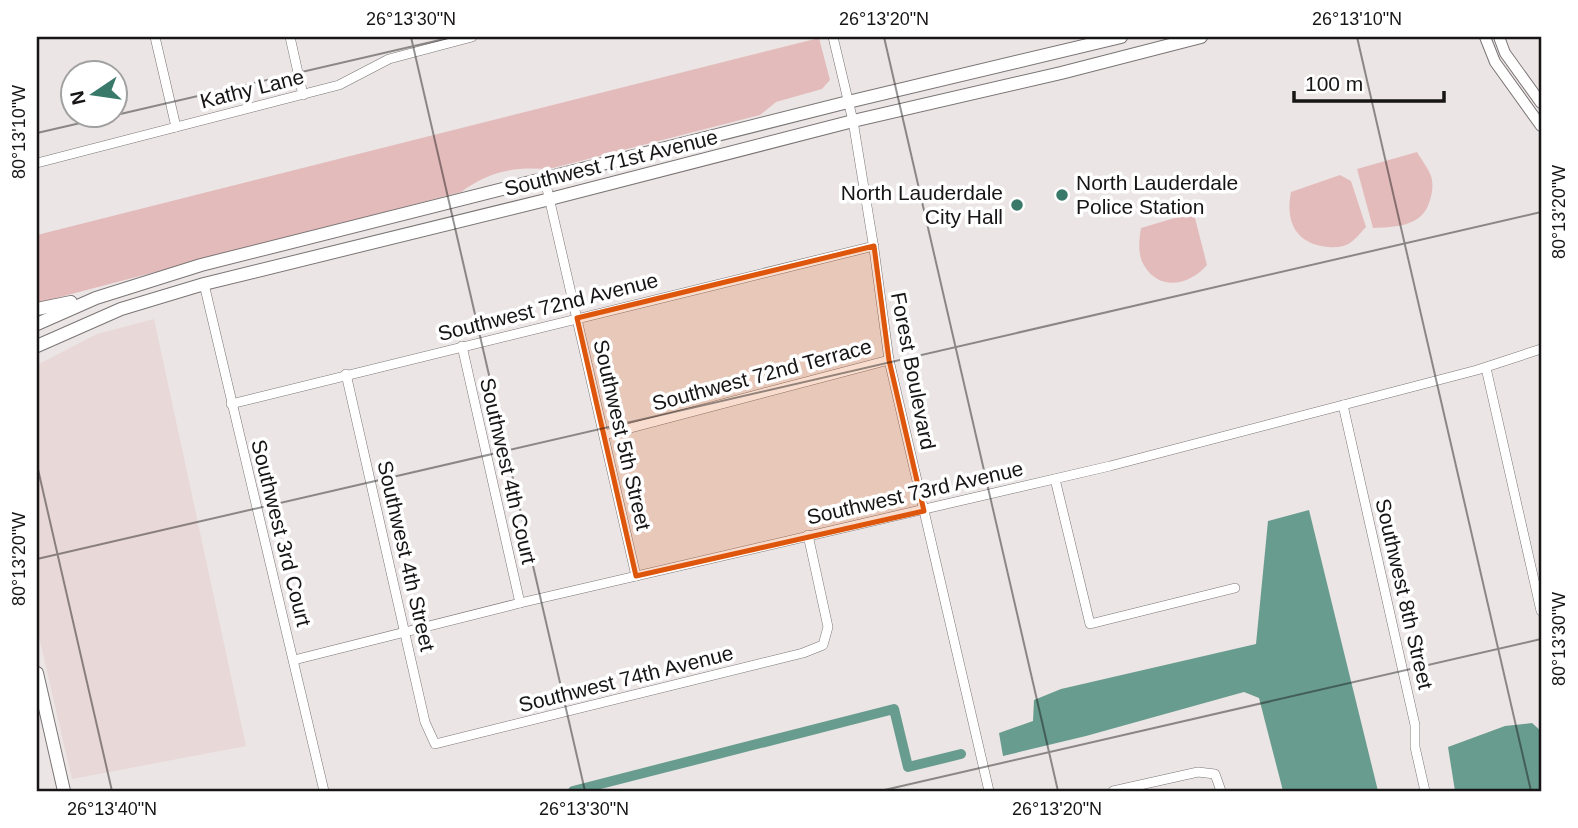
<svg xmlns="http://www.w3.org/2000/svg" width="1578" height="828" font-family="Arial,sans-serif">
  <rect width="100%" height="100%" fill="#ece5e5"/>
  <!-- built -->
  <path fill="#e8d8d7" d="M154,319L246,746L72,779L37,628V365L97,334Z"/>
  <!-- green -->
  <g fill="#e4bbbb">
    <path d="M819,38L830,80L822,89L776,102L760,115L549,169C514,167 491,170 461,192L37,303V235Z"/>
    <path d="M1417,152C1421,159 1428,168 1431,176C1434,185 1432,195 1429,203C1421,227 1394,227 1373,228L1357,169Z"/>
    <path d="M1340,175L1351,181L1366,227C1361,232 1356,239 1350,243C1344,247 1336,248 1328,247C1296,244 1285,222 1291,192Z"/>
    <path d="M1188,214L1195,218L1207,265C1191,284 1161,292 1145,267C1137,255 1139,241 1141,228Z"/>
  </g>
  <!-- water -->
  <g fill="#689c8e">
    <path d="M1309,510L1378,791H1283L1259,698L1244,692L1086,736L1003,756L999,733L1033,721L1034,700L1061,689L1256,644L1268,521Z"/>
    <path d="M1532,723L1541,731V791H1455L1448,747L1505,726Z"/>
  </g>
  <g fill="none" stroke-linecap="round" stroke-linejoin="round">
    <!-- canal -->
    <path stroke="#689c8e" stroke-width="10" d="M573,791L894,709L908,767L961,754"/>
    <!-- minor casing -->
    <g stroke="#7b7575" stroke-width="10">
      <g id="minor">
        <path d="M155,37L176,127"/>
        <path d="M290,37L303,95"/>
        <path d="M833,37L853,121L874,249L889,360L989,791"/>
        <path d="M37,163L339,85L389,59L472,37"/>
        <path d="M545,180L636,576"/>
        <path d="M204,284L324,791"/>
        <path d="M462,346L520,603"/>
        <path d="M1486,368L1541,611"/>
        <path d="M346,374L425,722L435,744L803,653L823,645L828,627L808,535"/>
        <path d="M231,404L874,246"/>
        <path d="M1343,405L1415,725V747L1425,791"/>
        <path d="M604,435L889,360"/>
        <path d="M1055,479L1090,624L1235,588"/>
        <path d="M294,660L520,603L1110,466L1477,370L1541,349"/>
        <path d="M1113,791L1198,772L1215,774L1221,791"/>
      </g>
    </g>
    <!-- tertiary casing -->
    <g stroke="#7b7575" stroke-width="12">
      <g id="tertiary">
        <path d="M1485,37L1495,62L1541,126"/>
        <path d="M1499,37L1505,53L1541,103"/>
      </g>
    </g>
    <!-- secondary casing -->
    <g stroke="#7b7575" stroke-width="14">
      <g id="secondary">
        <path d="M37,309L71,302"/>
        <path d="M37,324L96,298L201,265L848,102L1121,37"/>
        <path d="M37,346L121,309L204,284L550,199L853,121L1061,73L1201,37"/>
        <path d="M37,673L64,791"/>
      </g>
    </g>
    <!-- minor -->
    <use href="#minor" stroke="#fff" stroke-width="9"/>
    <!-- tertiary -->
    <use href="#tertiary" stroke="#fff" stroke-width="10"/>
    <!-- secondary -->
    <use href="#secondary" stroke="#fff" stroke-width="12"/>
  </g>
  <!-- marked area -->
  <path fill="#de560c" fill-opacity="0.2" stroke="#de560c" stroke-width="5" stroke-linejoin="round" d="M874,246L889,360L924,511L636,576L577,318Z"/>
  <!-- ticks -->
  <path fill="none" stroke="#171515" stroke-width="2" stroke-opacity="0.45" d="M411,37L585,791M884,37L1058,791M1357,37L1531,791M116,115L453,37M37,133L111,116M37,465L112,791M37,559L1541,212M880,791L1541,639"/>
  <!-- markers -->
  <g fill="#38796a" stroke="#fff" stroke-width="2.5">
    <circle cx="1062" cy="195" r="7"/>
    <circle cx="1017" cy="205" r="7"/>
  </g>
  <g text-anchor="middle" stroke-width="7" stroke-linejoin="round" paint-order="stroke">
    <!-- street labels -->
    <g font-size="21" fill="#171515" stroke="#fff">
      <text transform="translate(252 89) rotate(-14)" y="7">Kathy Lane</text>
      <text transform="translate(611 163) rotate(-14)" y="7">Southwest 71st Avenue</text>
      <text transform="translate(548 307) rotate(-14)" y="7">Southwest 72nd Avenue</text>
      <text transform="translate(913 371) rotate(79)" y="7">Forest Boulevard</text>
      <text transform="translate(762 375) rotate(-15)" y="7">Southwest 72nd Terrace</text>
      <text transform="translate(622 435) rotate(77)" y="7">Southwest 5th Street</text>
      <text transform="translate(508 471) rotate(77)" y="7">Southwest 4th Court</text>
      <text transform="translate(915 493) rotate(-13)" y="7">Southwest 73rd Avenue</text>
      <text transform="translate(281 533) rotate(76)" y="7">Southwest 3rd Court</text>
      <text transform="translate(406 556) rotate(77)" y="7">Southwest 4th Street</text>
      <text transform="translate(1404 594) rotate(77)" y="7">Southwest 8th Street</text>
      <text transform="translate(626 679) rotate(-14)" y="7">Southwest 74th Avenue</text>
    </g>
    <!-- poi labels -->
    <g font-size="21" fill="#171515" stroke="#fff" text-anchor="start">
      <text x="1076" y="190">North Lauderdale<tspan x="1076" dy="24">Police Station</tspan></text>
      <text x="1003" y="200" text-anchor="end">North Lauderdale<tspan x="1003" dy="24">City Hall</tspan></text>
    </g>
  </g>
  <!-- border -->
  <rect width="1578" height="828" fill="none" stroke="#ffffff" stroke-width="77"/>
  <!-- north arrow -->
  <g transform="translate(94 94) rotate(257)"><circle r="33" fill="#ffffff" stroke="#a2a1a1" stroke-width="2"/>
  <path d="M0-5L12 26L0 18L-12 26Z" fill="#38796a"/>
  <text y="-10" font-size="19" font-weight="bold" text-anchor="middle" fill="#171515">N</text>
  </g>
  <!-- scale -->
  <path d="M1294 91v10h150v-10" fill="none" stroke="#171515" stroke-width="3.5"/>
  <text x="1305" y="91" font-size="21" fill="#171515" stroke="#ffffff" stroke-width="5" paint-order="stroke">100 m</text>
  <rect x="38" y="38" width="1502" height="752" fill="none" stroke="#171515" stroke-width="2.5"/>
  <g font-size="18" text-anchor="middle" fill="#171515">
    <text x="411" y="25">26°13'30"N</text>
    <text x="884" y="25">26°13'20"N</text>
    <text x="1357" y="25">26°13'10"N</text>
    <text transform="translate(19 132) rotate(-90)" y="6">80°13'10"W</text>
    <text transform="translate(1559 212) rotate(-90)" y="6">80°13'20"W</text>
    <text transform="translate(19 559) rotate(-90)" y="6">80°13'20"W</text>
    <text transform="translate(1559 639) rotate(-90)" y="6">80°13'30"W</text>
    <text x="112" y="815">26°13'40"N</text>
    <text x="584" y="815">26°13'30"N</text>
    <text x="1057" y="815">26°13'20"N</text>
  </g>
</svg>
